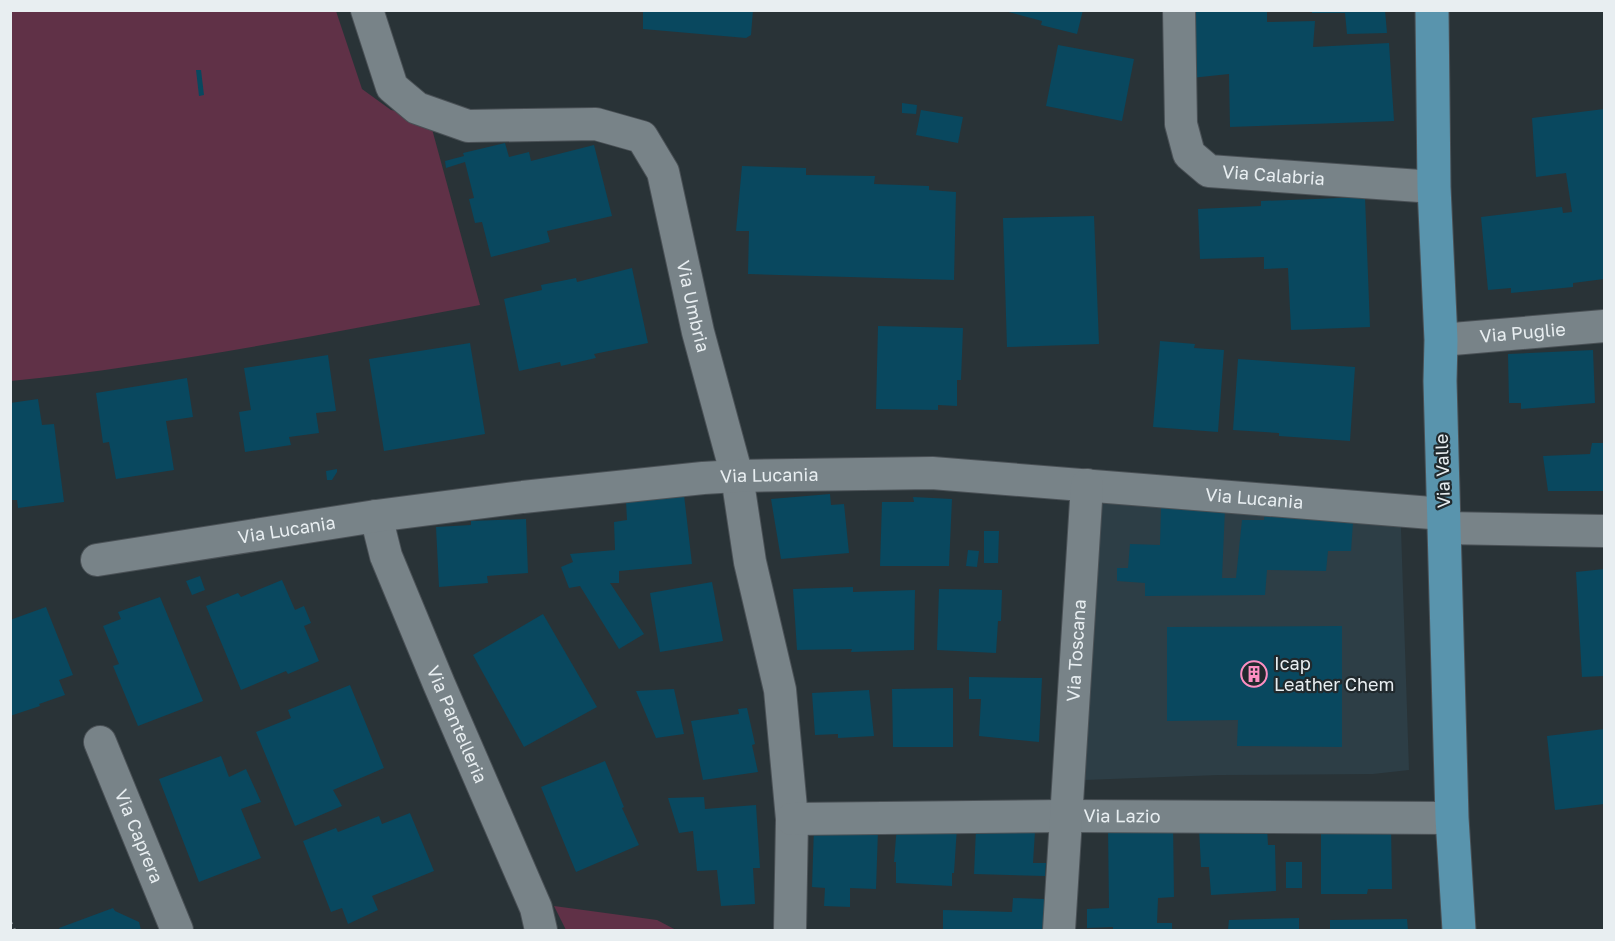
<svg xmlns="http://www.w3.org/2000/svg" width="1615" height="941" font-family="'Golos Text',sans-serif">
  <rect width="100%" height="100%" fill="#293337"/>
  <!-- built -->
  <path fill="#2d3e46" d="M1099,487L1400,499L1409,770L1373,774L1219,775L1084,780Z"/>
  <!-- green -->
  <g fill="#603147">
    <path d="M11,11H336L362,89L391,110L429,118L480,305C324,334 168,365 11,381Z"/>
    <path d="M554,906L657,920L676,930H566Z"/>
  </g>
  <!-- building -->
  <g fill="#09485f">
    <path d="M643,10H753L751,35L746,38L643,29Z"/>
    <path d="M1001,10H1083L1077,34L1041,25L1042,21Z"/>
    <path d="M1196,10H1267V22L1315,21L1313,47L1389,43L1394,121L1230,127L1229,74L1191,78Z"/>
    <path d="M1312,10H1385L1387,33L1347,34L1345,13H1312Z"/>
    <path d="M1058,45L1134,59L1122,121L1046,106Z"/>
    <path d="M196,70H201L204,95L199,96Z"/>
    <path d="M902,103L917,105L916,114L902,113Z"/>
    <path d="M1604,109V279L1573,283V287L1511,293V288L1488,290L1481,217L1562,207L1563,213L1572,212L1566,173L1536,177L1532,118Z"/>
    <path d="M921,110L963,117L958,143L916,135Z"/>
    <path d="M505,143L509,157L529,152L531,161L594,145L612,216L547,231L550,242L491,257L482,222L475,223L469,199L474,198L465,162L446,168L445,161L464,156L463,153Z"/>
    <path d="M742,166L806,168V175L875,176L874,184L929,186V190L956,192L954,280L748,274L749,231H736Z"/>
    <path d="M1365,197L1370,327L1291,330L1288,268L1264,269V257L1200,259L1198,209L1261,206V201Z"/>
    <path d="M1094,216L1099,344L1007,347L1003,218Z"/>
    <path d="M632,268L648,343L594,354L596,358L561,366L560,362L519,371L504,299L542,290L541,285L576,278L577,282Z"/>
    <path d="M878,326L963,328L961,380H957V406L938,405V410L876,409Z"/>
    <path d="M1160,341L1195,344L1194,348L1224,350L1218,432L1153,427Z"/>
    <path d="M470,343L485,434L384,451L369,359Z"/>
    <path d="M1593,350L1595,403L1521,409V403H1509L1508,354Z"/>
    <path d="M328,355L336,411L316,413L319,433L289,437L291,445L245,452L239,412L251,410L244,368Z"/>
    <path d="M1238,359L1355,367L1350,441L1279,436V433L1233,430Z"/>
    <path d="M187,378L193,417L166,421L174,470L116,479L109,442L103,443L96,393Z"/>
    <path d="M38,399L42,425L54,424L64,502L18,508L17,500H10V403Z"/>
    <path d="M1592,443H1604V491H1548L1543,456L1590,454Z"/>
    <path d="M337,469V472L332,480H327L326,471Z"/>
    <path d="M830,494L831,505L844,504L849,553L781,559L771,499Z"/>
    <path d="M684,495L692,564L619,571V583H610L644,634L619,649L580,586L569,588L561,567L573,562L570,554L615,550L614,522L627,520L626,501Z"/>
    <path d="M913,497L952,499L949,566H880L882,502H914Z"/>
    <path d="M1161,507L1225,508L1222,578H1236L1242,520H1264L1265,507L1354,508L1351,551H1328L1326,571L1267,570L1265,595L1145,596V583L1117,581V568H1128L1130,544L1160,545Z"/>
    <path d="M526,519L528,573L487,576L488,583L439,587L436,527L471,525V521Z"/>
    <path d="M984,531H999L998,563H984Z"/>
    <path d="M968,550L979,551L977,567L966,566Z"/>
    <path d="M1604,569V676L1582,677L1576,572Z"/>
    <path d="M200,576L205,590L192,595L186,581Z"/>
    <path d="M282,580L295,610L304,606L311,623L304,626L319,661L288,674L286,671L241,690L206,606L238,593L241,597Z"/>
    <path d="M712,582L723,641L660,652L650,593Z"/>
    <path d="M853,587V592L915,590L914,650L851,652L852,649L797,650L793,589Z"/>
    <path d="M939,589L1002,590L1001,621H998L996,653L937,650Z"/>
    <path d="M160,597L203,701L138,726L113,666L119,664L103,626L121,619L118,612Z"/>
    <path d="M46,607L73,675L59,680L65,695L39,704L40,706L10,716V620Z"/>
    <path d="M543,614L597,707L524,747L473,655Z"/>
    <path d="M1342,626V747L1237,746L1238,720L1167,721V627Z"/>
    <path d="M969,677L1042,678L1039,742L979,736L981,699H969Z"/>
    <path d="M350,685L384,768L333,790L342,806L295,826L256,732L291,718L288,710Z"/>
    <path d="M953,688V747H893L892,689Z"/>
    <path d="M674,689L684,734L656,738L636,691Z"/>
    <path d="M869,690L874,736L838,738V734L815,735L812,693Z"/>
    <path d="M747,708L755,744L752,745L758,772L703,780L691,721L739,714L738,709Z"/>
    <path d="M1604,729V804L1555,810L1547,736Z"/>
    <path d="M221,756L229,777L246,769L261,802L241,809L261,858L199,882L159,779Z"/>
    <path d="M605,761L624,807L622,808L639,845L576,872L541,787Z"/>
    <path d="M704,797L705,809L756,805L760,868H753L755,904L721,906L717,870L697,871L693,831L679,833L668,798Z"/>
    <path d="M410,813L434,871L372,896L378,910L348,924L342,908L331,912L303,841L336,828L338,832L379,816L382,824Z"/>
    <path d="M1173,823L1174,897L1158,898L1157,923H1172V930H1113V927L1087,928V909L1109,908L1108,824Z"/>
    <path d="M897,825L957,827L954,873H952V886L896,883V862H894Z"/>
    <path d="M1321,825H1391L1392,889H1368L1367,894H1321Z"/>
    <path d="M814,827L878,830L876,889L850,888V907L824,906L825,888L812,887Z"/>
    <path d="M1267,827L1268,845H1275L1276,891L1211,895L1209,867H1201L1199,828Z"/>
    <path d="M976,829L1035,831L1033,863H1046L1045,876L974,874Z"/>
    <rect x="1286" y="862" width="16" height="26"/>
    <path d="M1013,898L1044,899V930H943V910L1012,912Z"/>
    <path d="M113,908L115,911L139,922L141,930H60L59,928Z"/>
    <path d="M1299,918V930H1228L1229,920Z"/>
    <path d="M1407,919L1408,930H1330V920Z"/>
  </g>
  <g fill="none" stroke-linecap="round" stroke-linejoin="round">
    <!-- minor casing -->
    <g stroke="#4a5156" stroke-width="34">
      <g id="minor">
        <path id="s1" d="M367,10L392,87L417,108L468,126L596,124L642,137L663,172L698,332L737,476L750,562L780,690L792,819L790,930"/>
        <path id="s2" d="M1179,10L1181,124L1189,154L1209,171L1434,187"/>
        <path id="s3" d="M1441,340L1604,326"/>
        <path id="s4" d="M376,516L386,556L439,684L536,908L541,930"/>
        <path d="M1445,528L1604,531"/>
        <path id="s5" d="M97,560L376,516L523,497L703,478L737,476L932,473L1444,514"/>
        <path id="s6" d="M100,742L177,930"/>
        <path id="s7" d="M792,819L1065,816L1452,818"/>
        <path id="s8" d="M1059,930L1087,485"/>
      </g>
    </g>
    <!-- major casing -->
    <g stroke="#4a5156" stroke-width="35">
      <path id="major" d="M1432,10L1434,187L1441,340L1440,381L1452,818L1459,930"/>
    </g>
    <!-- path -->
    <path stroke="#788184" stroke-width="4" stroke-dasharray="3 4.5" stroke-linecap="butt" d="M10,922L14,930"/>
    <!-- minor -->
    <use href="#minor" stroke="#788388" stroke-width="32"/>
    <!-- major -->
    <use href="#major" stroke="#5994ad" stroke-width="33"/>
  </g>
  <!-- icons -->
  <defs>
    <g id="building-ring" transform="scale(1.35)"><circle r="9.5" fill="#20292d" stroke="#fc8fc2" stroke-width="1.5"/><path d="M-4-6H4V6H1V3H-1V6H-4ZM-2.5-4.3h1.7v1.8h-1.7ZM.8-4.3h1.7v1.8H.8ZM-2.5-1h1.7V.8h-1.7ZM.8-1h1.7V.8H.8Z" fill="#fc8fc2"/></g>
  </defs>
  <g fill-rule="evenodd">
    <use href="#building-ring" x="1254" y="674"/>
  </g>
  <g text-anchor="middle" stroke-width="4.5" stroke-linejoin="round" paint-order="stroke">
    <!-- street labels -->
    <g font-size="18" fill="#e8eef1" stroke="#20292d">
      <text dy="6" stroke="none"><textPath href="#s2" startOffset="236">Via Calabria</textPath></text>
      <text dy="6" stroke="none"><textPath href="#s1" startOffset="522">Via Umbria</textPath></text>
      <text dy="6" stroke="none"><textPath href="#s3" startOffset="82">Via Puglie</textPath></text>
      <text transform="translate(1443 471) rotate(-92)" y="6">Via Valle</text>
      <text dy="6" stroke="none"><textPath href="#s5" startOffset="678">Via Lucania</textPath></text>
      <text dy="6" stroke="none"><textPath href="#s5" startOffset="1164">Via Lucania</textPath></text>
      <text dy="6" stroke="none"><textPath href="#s5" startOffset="192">Via Lucania</textPath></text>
      <text dy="6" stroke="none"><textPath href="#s8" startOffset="280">Via Toscana</textPath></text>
      <text dy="6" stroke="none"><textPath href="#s4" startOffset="224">Via Pantelleria</textPath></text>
      <text dy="6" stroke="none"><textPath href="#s7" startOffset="330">Via Lazio</textPath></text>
      <text dy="6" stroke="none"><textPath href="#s6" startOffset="102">Via Caprera</textPath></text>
    </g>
    <!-- poi labels -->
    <g font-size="18" fill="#e8eef1" stroke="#20292d" text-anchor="start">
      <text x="1274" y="670">Icap<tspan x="1274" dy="21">Leather Chem</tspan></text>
    </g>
  </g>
  <!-- border -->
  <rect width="1615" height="941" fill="none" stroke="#e8eef1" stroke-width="24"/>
</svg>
